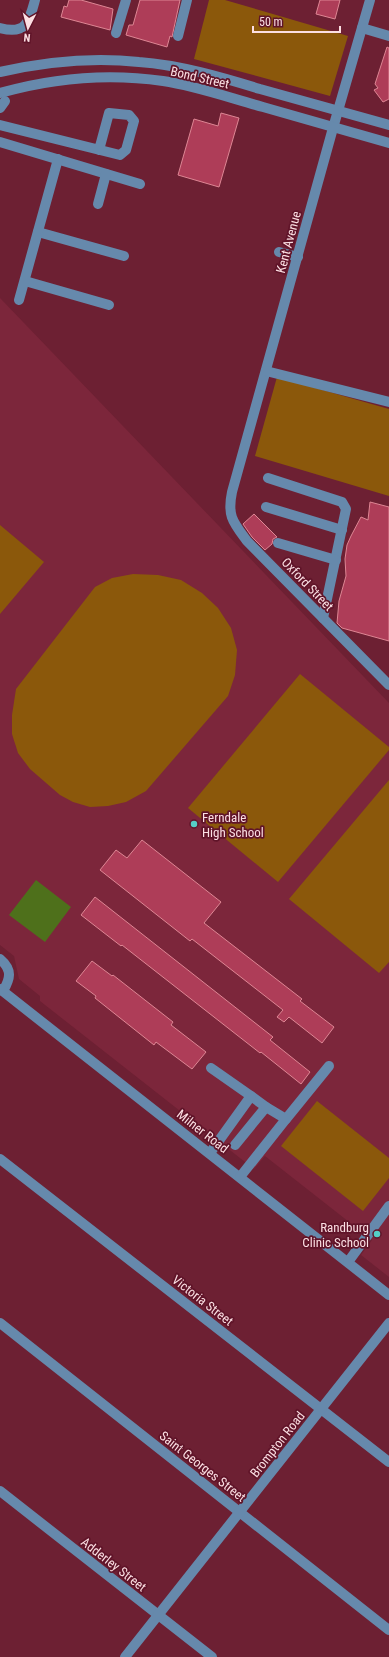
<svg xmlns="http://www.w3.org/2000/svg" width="389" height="1657" font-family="'Roboto Condensed',sans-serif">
  <rect width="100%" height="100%" fill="#6d2033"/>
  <!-- built -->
  <path fill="#7c263b" d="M0,298L389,703V1277L361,1255L372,1240L265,1156L254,1169L40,1001V996L19,979L14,956L0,945Z"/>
  <!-- green -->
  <g fill="#8b580b">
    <path d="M209,0H225L348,36L330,96L194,59Z"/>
    <path d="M277,377L389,409V496L255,456Z"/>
    <path d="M0,525L44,562L0,614Z"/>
    <path d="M133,574L158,575L181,580L202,593L218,608L231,628L237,650L235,675L228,696L146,791L126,802L108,806L90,807L73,802L60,795L30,769L18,753L12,734V715L16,689L95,587L112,578Z"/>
    <path d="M300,674L389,747V750L278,882L188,808Z"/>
    <path d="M389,780V962L379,973L289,899Z"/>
    <path d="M317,1101L389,1158V1178L363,1211L281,1146Z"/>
  </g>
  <!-- water -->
  <path fill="#4e701b" d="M36,880L71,907L45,942L9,915Z"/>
  <!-- building -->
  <g fill="#ae3d58" stroke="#de8694">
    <path d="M69,0H81L113,9L110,30L61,17L64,6L67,7Z"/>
    <path d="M140,0H180L172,37L170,36L167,47L126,35L129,25H133Z"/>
    <path d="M320,0H340L335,19L316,14Z"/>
    <path d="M387,47L389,48V99L383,102L374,90L378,88L375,84Z"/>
    <path d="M221,113L239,118L219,187L178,175L194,119L218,126Z"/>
    <path d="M370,502L389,507V641L342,628L337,623L339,601L346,576L345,559L347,545L351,536L361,517L368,520Z"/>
    <path d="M254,514L277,537L273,539L272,544L265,550L252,537L243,524Z"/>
    <path d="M142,840L221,902L204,923L302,999L300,1001L334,1027L322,1043L289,1017L284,1022L277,1017L283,1010L192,939L190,941L100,870L116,850L127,858Z"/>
    <path d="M95,897L273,1037L270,1040L310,1072L301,1084L261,1052L260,1053L122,945L121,946L81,915Z"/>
    <path d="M92,961L112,976L113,975L173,1022L171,1025L206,1052L192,1069L156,1042L154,1045L95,998L96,996L76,981Z"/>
  </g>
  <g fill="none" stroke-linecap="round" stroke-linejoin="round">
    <!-- minor -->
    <g stroke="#6689ac" stroke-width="10">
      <path d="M370,0L333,128L232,492C227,516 233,522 247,541L389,685"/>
      <path d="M0,28C26,35 29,22 35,0"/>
      <path d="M362,28L389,36"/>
      <path d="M116,33L126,0"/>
      <path d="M178,36L187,0"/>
      <path d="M0,72C44,62 93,57 139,62C180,65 221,77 260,89C303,101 346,113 389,125"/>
      <path d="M0,93C53,78 108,73 163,81C197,86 230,98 263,107C305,119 347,131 389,143"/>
      <path d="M0,108L5,101"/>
      <path d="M0,125L120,155L126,150L134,121L129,115L109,113L99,150"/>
      <path d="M0,142L140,184"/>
      <path d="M98,204L106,174"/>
      <path d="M38,232L124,256"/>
      <path d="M279,252L298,257"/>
      <path d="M25,281L109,305"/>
      <path d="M19,300L58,159"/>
      <path d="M266,371L389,402"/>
      <path d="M268,478L342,502L346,509L323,618"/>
      <path d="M266,507L342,530"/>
      <path d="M278,543L336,560"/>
      <path d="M0,959C13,970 10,979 3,991"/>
      <path d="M0,989L389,1295"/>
      <path d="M286,1119L329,1066"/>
      <path d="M235,1145L266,1107L251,1096"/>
      <path d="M210,1153L251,1096L211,1068"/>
      <path d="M0,1159L389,1462"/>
      <path d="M240,1177L286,1119L266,1107"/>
      <path d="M348,1262L389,1206"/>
      <path d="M0,1323L389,1630"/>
      <path d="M0,1491L212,1657"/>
      <path d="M125,1657L389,1323"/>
    </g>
  </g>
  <!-- markers -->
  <g fill="#55cec6" stroke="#601429" stroke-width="1.5">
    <circle cx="194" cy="824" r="4"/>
    <circle cx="377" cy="1234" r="4"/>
  </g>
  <g text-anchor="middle" stroke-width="3.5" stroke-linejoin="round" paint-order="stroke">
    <!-- street labels -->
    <g font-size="13" fill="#fcdfe3" stroke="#601429">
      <text transform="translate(200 77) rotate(13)" y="5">Bond Street</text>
      <text transform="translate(288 242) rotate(-75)" y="5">Kent Avenue</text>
      <text transform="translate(308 584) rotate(46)" y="5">Oxford Street</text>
      <text transform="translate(203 1131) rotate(38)" y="5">Milner Road</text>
      <text transform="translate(203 1300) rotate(38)" y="5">Victoria Street</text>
      <text transform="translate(277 1444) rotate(-52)" y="5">Brompton Road</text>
      <text transform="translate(203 1466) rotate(38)" y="5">Saint Georges Street</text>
      <text transform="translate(114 1564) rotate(38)" y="5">Adderley Street</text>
    </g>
    <!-- poi labels -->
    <g font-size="13" fill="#fcdfe3" stroke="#601429" text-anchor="start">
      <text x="202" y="822">Ferndale<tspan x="202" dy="15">High School</tspan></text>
      <text x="369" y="1232" text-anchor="end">Randburg<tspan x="369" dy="15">Clinic School</tspan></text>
    </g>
  </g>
  <!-- north arrow -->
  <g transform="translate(28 28) rotate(186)" stroke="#601429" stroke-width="3" paint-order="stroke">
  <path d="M0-3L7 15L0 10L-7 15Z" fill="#fcdfe3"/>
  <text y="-6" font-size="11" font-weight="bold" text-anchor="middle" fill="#fcdfe3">N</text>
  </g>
  <!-- scale -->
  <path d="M253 26v6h87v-6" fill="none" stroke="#fcdfe3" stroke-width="2"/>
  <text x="259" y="26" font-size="12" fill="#fcdfe3" stroke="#601429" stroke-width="3" paint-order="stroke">50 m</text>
</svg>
